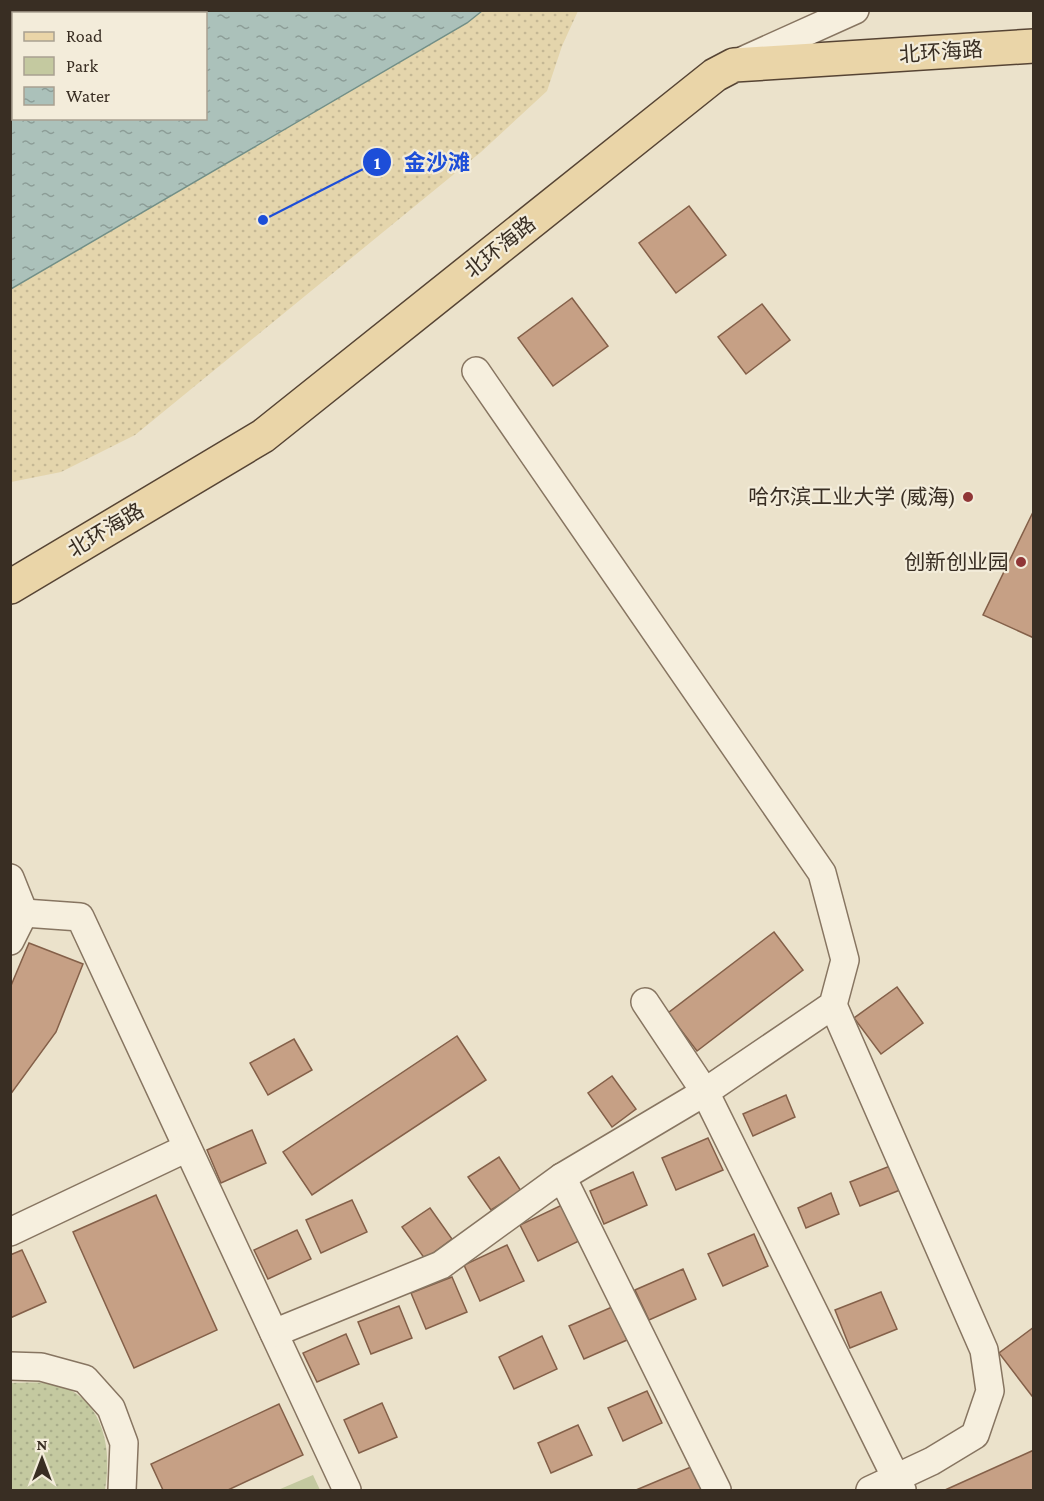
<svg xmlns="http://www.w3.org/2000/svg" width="1044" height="1501" font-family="'Crimson Pro','Noto Sans SC',serif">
  <defs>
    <pattern id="green-dots" width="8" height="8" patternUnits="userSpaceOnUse" patternTransform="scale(1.5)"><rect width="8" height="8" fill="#c4c9a0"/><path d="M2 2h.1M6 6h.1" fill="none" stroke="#a9ad8a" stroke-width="1.8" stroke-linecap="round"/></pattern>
    <pattern id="sand-dots" width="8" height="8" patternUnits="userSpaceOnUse" patternTransform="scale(1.5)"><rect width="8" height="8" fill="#e4d5ac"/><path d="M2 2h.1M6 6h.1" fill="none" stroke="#c4b794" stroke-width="1.8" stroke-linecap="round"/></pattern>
    <pattern id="water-ripples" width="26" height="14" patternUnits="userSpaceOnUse" patternTransform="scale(1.5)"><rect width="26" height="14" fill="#abc1ba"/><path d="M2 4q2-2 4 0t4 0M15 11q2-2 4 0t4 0" fill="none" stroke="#8c9d97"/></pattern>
  </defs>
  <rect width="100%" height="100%" fill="#ebe2cb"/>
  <!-- green -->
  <path fill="url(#green-dots)" d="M11,1383C25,1383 48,1381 62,1386C105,1403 112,1451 105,1490H11Z"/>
  <!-- sand -->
  <path fill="url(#sand-dots)" d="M482,11H578L562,46L547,91L481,152L135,435L61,472L11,482L10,289L467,23Z"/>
  <!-- pitch -->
  <path fill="#c4c9a0" d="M313,1475L320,1490H278Z"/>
  <!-- water -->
  <path fill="url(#water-ripples)" stroke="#728f87" stroke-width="1.5" fill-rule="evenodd" d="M11,10H482V11L467,23L11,289ZM14,14H206V118H14Z"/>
  <!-- building -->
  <g fill="#c6a085" stroke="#846049" stroke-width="1.5">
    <path d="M689,206L726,255L676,293L639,243Z"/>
    <path d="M572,298L608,346L553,386L518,338Z"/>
    <path d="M762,304L790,340L746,374L718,337Z"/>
    <path d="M1034,510V638L983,615Z"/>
    <path d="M774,932L803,970L697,1051L668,1013Z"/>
    <path d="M29,943L83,964L56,1032L10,1095V988Z"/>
    <path d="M897,987L923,1023L881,1054L854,1018Z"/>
    <path d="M457,1036L486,1080L312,1195L283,1152Z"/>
    <path d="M294,1039L312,1070L268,1095L250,1063Z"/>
    <path d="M612,1076L636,1109L612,1127L588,1093Z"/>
    <path d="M786,1095L795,1117L753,1136L743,1114Z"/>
    <path d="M252,1130L266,1163L221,1183L207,1150Z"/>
    <path d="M708,1138L723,1170L676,1190L662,1158Z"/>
    <path d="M499,1157L521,1191L491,1210L468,1177Z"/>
    <path d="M890,1166L900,1190L860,1206L850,1182Z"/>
    <path d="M633,1172L647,1205L604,1224L590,1191Z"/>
    <path d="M831,1193L839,1214L806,1228L798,1208Z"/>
    <path d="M156,1195L217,1330L134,1368L73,1232Z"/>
    <path d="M352,1200L367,1232L321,1253L306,1220Z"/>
    <path d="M562,1205L579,1241L538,1261L520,1225Z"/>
    <path d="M430,1208L452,1239L425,1259L402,1227Z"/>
    <path d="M297,1230L311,1259L268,1279L254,1250Z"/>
    <path d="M754,1234L768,1266L723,1286L708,1254Z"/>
    <path d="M507,1245L524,1281L480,1301L464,1265Z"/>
    <path d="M22,1250L46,1302L10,1318V1255Z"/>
    <path d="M683,1269L696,1299L649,1320L635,1290Z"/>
    <path d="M452,1277L467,1312L426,1329L411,1293Z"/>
    <path d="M881,1292L897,1329L850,1348L835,1310Z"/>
    <path d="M399,1306L412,1338L371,1354L358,1322Z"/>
    <path d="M612,1307L627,1340L584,1359L569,1326Z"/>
    <path d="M1034,1327V1395L1032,1396L999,1353Z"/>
    <path d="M346,1334L359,1364L317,1382L303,1353Z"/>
    <path d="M542,1336L557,1369L514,1389L499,1357Z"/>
    <path d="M647,1391L662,1423L623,1441L608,1408Z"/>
    <path d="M382,1403L397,1437L359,1453L344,1420Z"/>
    <path d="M279,1404L303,1455L228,1490H163L151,1464Z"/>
    <path d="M578,1425L592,1455L551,1473L538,1443Z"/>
    <path d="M1034,1450V1490H945Z"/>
    <path d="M691,1467L702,1490H636Z"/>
  </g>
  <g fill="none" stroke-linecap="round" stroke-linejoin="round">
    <!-- minor casing -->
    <g stroke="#877561" stroke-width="30">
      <g id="minor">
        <path d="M744,60L855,10"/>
        <path d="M10,878L24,913L10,941"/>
        <path d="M24,913L80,917L347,1490"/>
        <path d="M645,1002L705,1092L902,1490"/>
        <path d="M833,1005L984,1350L990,1391L975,1435L932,1461L870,1490"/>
        <path d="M562,1177L717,1490"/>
        <path d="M10,1232L187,1148"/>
        <path d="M274,1333L441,1265L562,1177L705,1092L833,1005L845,960L822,873L476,371"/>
        <path d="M10,1366L41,1367L85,1379L111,1408L124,1443L122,1490"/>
      </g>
    </g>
    <!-- major casing -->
    <g stroke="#564434" stroke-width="36">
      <path id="major" d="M10,587L263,436L715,75L734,65L1034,46"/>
    </g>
    <!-- minor -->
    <use href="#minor" stroke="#f6efde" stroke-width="27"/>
    <!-- major -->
    <use href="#major" stroke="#ead5a8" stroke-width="33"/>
  </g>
  <!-- markers -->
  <g fill="#903637" stroke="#f3ecda" stroke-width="2">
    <circle cx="968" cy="497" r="6"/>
    <circle cx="1021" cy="562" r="6"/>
  </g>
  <g text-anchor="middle" stroke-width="4.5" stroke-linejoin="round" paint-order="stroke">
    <!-- street labels -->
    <g font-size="21" fill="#392e23" stroke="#f3ecda">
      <text transform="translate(941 52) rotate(-4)" y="7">北环海路</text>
      <text transform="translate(500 247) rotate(-39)" y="7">北环海路</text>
      <text transform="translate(106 530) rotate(-31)" y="7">北环海路</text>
    </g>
    <!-- poi labels -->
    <g font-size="21" fill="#392e23" stroke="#f3ecda" text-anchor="end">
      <text x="956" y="504">哈尔滨工业大学 (威海)</text>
      <text x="1009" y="569">创新创业园</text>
    </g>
  </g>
  <!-- callouts -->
  <path fill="none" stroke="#1d4ed8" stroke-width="2" d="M263 220L377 162"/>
  <g fill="#1d4ed8" stroke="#f3ecda" stroke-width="2">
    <circle cx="263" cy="220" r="6"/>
    <circle cx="377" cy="162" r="15"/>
  </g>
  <g font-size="18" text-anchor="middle" font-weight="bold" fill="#fff">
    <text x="377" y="169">1</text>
  </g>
  <g font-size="22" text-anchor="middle" font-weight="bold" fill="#1d4ed8" stroke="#f3ecda" stroke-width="4.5" stroke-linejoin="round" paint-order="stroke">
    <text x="437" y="170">金沙滩</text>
  </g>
  <!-- border -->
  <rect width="1044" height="1501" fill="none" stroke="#392e23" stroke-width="24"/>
  <!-- legend -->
  <rect x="12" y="12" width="195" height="108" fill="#f3ecda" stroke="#a9a091" stroke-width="1.5"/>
  <rect x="24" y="32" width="30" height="9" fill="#ead5a8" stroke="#a9a091" stroke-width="1.5"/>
  <text x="66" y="42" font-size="18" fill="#392e23">Road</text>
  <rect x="24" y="57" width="30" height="18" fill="#c4c9a0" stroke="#a9a091" stroke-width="1.5"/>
  <text x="66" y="72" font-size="18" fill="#392e23">Park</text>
  <rect x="24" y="87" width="30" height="18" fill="url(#water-ripples)" stroke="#a9a091" stroke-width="1.5"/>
  <text x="66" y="102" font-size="18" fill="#392e23">Water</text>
  <!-- north arrow -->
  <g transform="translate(42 1459)" stroke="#f3ecda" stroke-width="4.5" paint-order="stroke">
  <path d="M0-4.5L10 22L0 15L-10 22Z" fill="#392e23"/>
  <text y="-9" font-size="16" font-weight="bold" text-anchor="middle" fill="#392e23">N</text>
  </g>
</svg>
